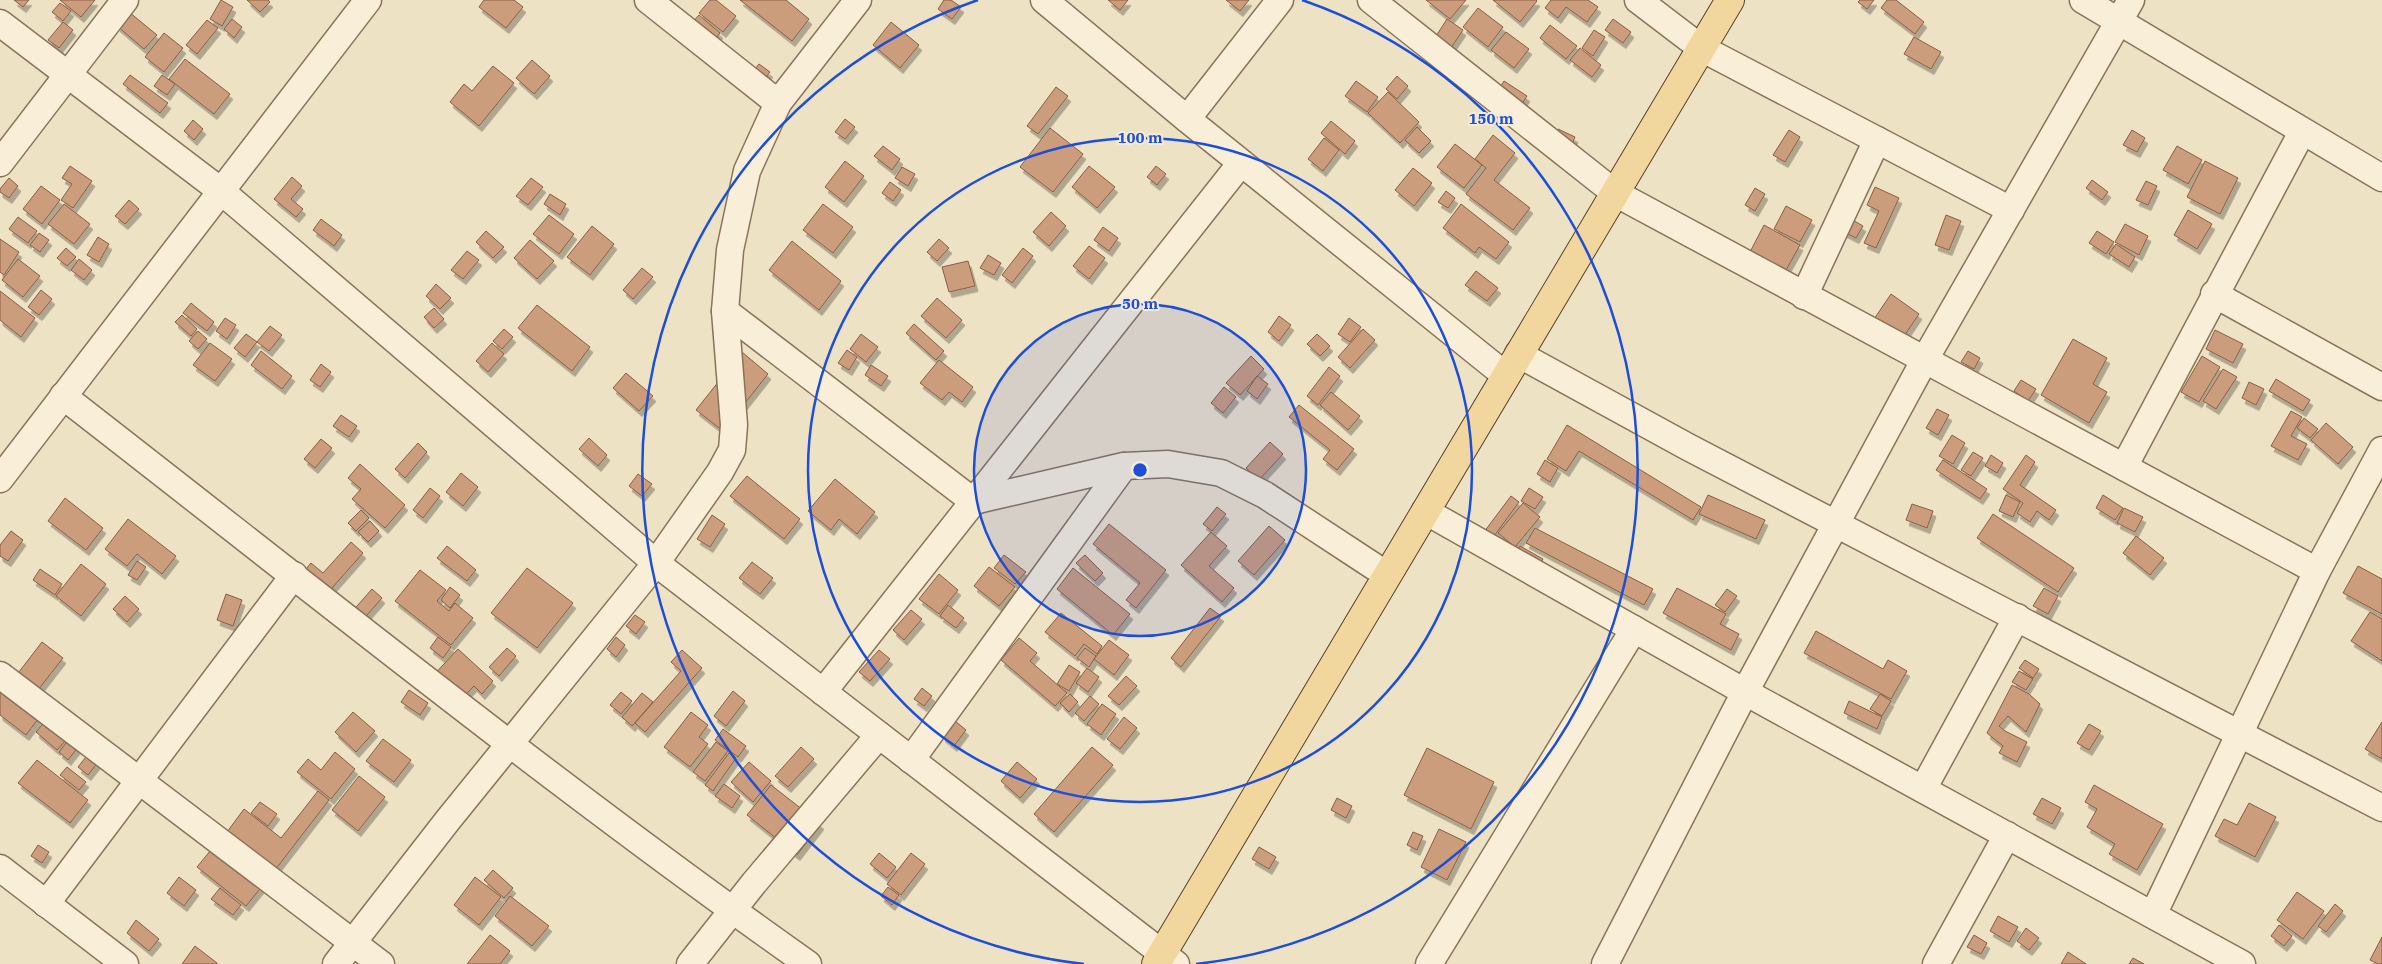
<svg xmlns="http://www.w3.org/2000/svg" width="2382" height="964" font-family="'IBM Plex Serif',serif">
  <defs>
    <filter id="shadow"><feDropShadow dx="3" dy="5.5" stdDeviation="0" flood-color="#0004"/></filter>
  </defs>
  <rect width="100%" height="100%" fill="#eee2c5"/>
  <!-- building -->
  <g fill="#cc9d7b" stroke="#895d41" filter="url(#shadow)">
    <path d="M14,0H29L23,7Z"/>
    <path d="M60,0H95L81,17Z"/>
    <path d="M221,0L233,7L222,26L210,19Z"/>
    <path d="M247,0H268L270,2L260,12Z"/>
    <path d="M484,0H514L523,7L506,28L479,7Z"/>
    <path d="M710,0H716L736,16L723,32L699,13Z"/>
    <path d="M740,0H786L809,19L792,41Z"/>
    <path d="M944,0H951L961,7L952,19L938,9Z"/>
    <path d="M1108,0H1128L1120,10Z"/>
    <path d="M1226,0H1249L1240,11Z"/>
    <path d="M1426,0H1466L1450,19Z"/>
    <path d="M1493,0H1536L1537,1L1520,22Z"/>
    <path d="M1551,0H1588L1598,7L1587,22L1566,7L1558,18L1545,8Z"/>
    <path d="M1860,0H1874L1867,9L1858,2Z"/>
    <path d="M1887,0H1896L1924,22L1915,34L1881,8Z"/>
    <path d="M60,3L71,11L63,21L52,12Z"/>
    <path d="M1478,8L1503,27L1488,47L1463,27Z"/>
    <path d="M129,12L157,35L144,49L117,26Z"/>
    <path d="M699,15L720,33L712,43L690,25Z"/>
    <path d="M232,19L242,27L234,38L224,29Z"/>
    <path d="M1447,19L1463,30L1447,54L1431,44Z"/>
    <path d="M1613,19L1631,32L1623,43L1605,30Z"/>
    <path d="M207,20L218,28L197,54L186,45Z"/>
    <path d="M63,22L73,30L59,48L48,40Z"/>
    <path d="M891,22L919,45L900,68L873,45Z"/>
    <path d="M1550,25L1577,46L1566,59L1540,38Z"/>
    <path d="M1594,30L1605,37L1593,56L1582,48Z"/>
    <path d="M1506,32L1529,49L1514,68L1491,50Z"/>
    <path d="M164,33L183,48L164,72L145,57Z"/>
    <path d="M1914,37L1941,52L1931,69L1904,54Z"/>
    <path d="M1580,48L1601,65L1592,77L1570,60Z"/>
    <path d="M185,59L230,94L214,114L169,79Z"/>
    <path d="M532,60L550,76L534,94L516,78Z"/>
    <path d="M759,64L770,72L760,84L750,75Z"/>
    <path d="M493,66L514,83L479,126L450,102L464,84L472,91Z"/>
    <path d="M130,75L168,103L160,113L123,84Z"/>
    <path d="M162,75L175,84L167,95L154,86Z"/>
    <path d="M1397,76L1408,86L1397,99L1386,89Z"/>
    <path d="M1356,81L1378,97L1367,112L1345,96Z"/>
    <path d="M1504,81L1527,96L1518,110L1495,95Z"/>
    <path d="M1056,87L1068,96L1038,134L1027,126Z"/>
    <path d="M1388,92L1419,122L1400,143L1368,113Z"/>
    <path d="M845,119L855,127L845,139L835,132Z"/>
    <path d="M193,120L203,129L194,140L184,131Z"/>
    <path d="M1331,121L1355,141L1345,154L1321,133Z"/>
    <path d="M1417,127L1431,141L1419,153L1405,140Z"/>
    <path d="M1050,128L1083,154L1053,192L1020,167Z"/>
    <path d="M1558,129L1575,137L1569,151L1551,142Z"/>
    <path d="M1789,130L1800,137L1785,162L1773,155Z"/>
    <path d="M2132,130L2145,138L2137,152L2123,145Z"/>
    <path d="M1493,135L1515,153L1494,180L1530,208L1513,230L1466,194L1486,168L1475,159Z"/>
    <path d="M1324,138L1339,150L1323,171L1308,159Z"/>
    <path d="M1455,144L1482,165L1464,188L1437,167Z"/>
    <path d="M883,146L900,159L892,170L874,156Z"/>
    <path d="M2177,146L2202,160L2188,184L2163,170Z"/>
    <path d="M845,161L864,176L844,202L825,187Z"/>
    <path d="M2205,161L2238,178L2220,214L2187,197Z"/>
    <path d="M70,166L92,181L73,208L61,200L72,184L62,178Z"/>
    <path d="M1089,166L1115,187L1097,208L1072,187Z"/>
    <path d="M1156,166L1166,174L1157,185L1147,177Z"/>
    <path d="M902,167L915,174L908,186L895,178Z"/>
    <path d="M1413,168L1432,183L1414,206L1395,190Z"/>
    <path d="M292,177L302,186L291,199L303,209L296,217L274,199Z"/>
    <path d="M9,178L18,186L9,198L0,192V189Z"/>
    <path d="M531,178L543,187L528,205L516,196Z"/>
    <path d="M2092,180L2108,192L2102,200L2086,188Z"/>
    <path d="M2146,181L2157,186L2148,205L2136,200Z"/>
    <path d="M890,182L901,190L893,201L882,193Z"/>
    <path d="M41,186L60,200L42,224L23,209Z"/>
    <path d="M1875,187L1899,198L1876,248L1864,243L1879,211L1867,205Z"/>
    <path d="M1755,188L1765,194L1755,211L1745,205Z"/>
    <path d="M1446,191L1455,198L1448,208L1438,202Z"/>
    <path d="M550,194L566,204L560,215L544,204Z"/>
    <path d="M129,200L139,209L125,224L115,216Z"/>
    <path d="M64,204L90,224L74,244L48,224Z"/>
    <path d="M823,204L853,227L833,253L803,230Z"/>
    <path d="M1461,204L1509,242L1496,259L1479,247L1475,253L1443,228Z"/>
    <path d="M1786,206L1812,220L1800,242L1774,229Z"/>
    <path d="M2188,210L2212,224L2197,249L2174,235Z"/>
    <path d="M1051,212L1066,226L1049,246L1033,232Z"/>
    <path d="M549,215L574,234L559,254L533,234Z"/>
    <path d="M1946,215L1961,221L1949,250L1935,245Z"/>
    <path d="M18,217L37,231L28,243L9,229Z"/>
    <path d="M321,219L342,235L334,246L313,230Z"/>
    <path d="M1851,219L1863,226L1856,238L1844,232Z"/>
    <path d="M2125,224L2148,236L2139,255L2115,242Z"/>
    <path d="M1764,225L1800,245L1785,272L1750,252Z"/>
    <path d="M592,226L614,244L590,275L567,257Z"/>
    <path d="M1103,227L1118,238L1109,251L1094,240Z"/>
    <path d="M486,231L504,247L493,258L476,242Z"/>
    <path d="M2097,231L2114,242L2106,254L2089,243Z"/>
    <path d="M39,233L49,240L40,252L30,245Z"/>
    <path d="M98,237L109,244L99,262L87,255Z"/>
    <path d="M0,239L19,252L4,275L0,272Z"/>
    <path d="M939,239L949,248L937,261L927,252Z"/>
    <path d="M530,240L554,261L537,279L514,258Z"/>
    <path d="M792,241L841,281L819,310L769,270Z"/>
    <path d="M2116,244L2135,257L2129,267L2109,254Z"/>
    <path d="M1089,246L1105,258L1089,279L1073,266Z"/>
    <path d="M66,248L76,257L67,266L57,258Z"/>
    <path d="M1023,248L1033,256L1012,283L1002,275Z"/>
    <path d="M467,251L479,260L463,279L451,270Z"/>
    <path d="M988,255L1001,263L994,275L980,268Z"/>
    <path d="M18,259L40,276L23,297L2,280Z"/>
    <path d="M79,259L92,270L84,280L71,270Z"/>
    <path d="M968,261L975,286L949,292L942,267Z"/>
    <path d="M642,268L653,277L633,299L623,290Z"/>
    <path d="M1476,271L1498,288L1487,301L1465,285Z"/>
    <path d="M436,284L451,298L440,309L426,296Z"/>
    <path d="M41,290L52,299L39,315L28,307Z"/>
    <path d="M0,291L35,318L21,337L0,320Z"/>
    <path d="M1891,294L1919,314L1900,342L1872,322Z"/>
    <path d="M937,298L962,320L946,338L921,316Z"/>
    <path d="M191,303L214,322L207,331L183,313Z"/>
    <path d="M537,305L590,347L572,371L518,328Z"/>
    <path d="M434,308L444,319L434,328L424,317Z"/>
    <path d="M182,315L197,329L191,336L175,322Z"/>
    <path d="M1279,316L1291,325L1279,341L1268,332Z"/>
    <path d="M225,318L236,325L227,339L216,331Z"/>
    <path d="M1349,318L1361,327L1350,342L1338,334Z"/>
    <path d="M914,324L944,351L936,360L906,333Z"/>
    <path d="M270,326L282,335L269,351L257,342Z"/>
    <path d="M504,329L513,337L502,349L493,341Z"/>
    <path d="M1363,329L1375,340L1350,368L1338,357Z"/>
    <path d="M2215,330L2243,344L2233,363L2206,349Z"/>
    <path d="M198,331L207,339L198,349L189,341Z"/>
    <path d="M246,334L257,342L245,357L234,348Z"/>
    <path d="M861,334L878,347L866,362L850,349Z"/>
    <path d="M1317,334L1330,346L1320,356L1307,344Z"/>
    <path d="M2073,339L2107,358L2093,384L2107,392L2089,423L2041,395Z"/>
    <path d="M210,343L232,359L215,381L193,365Z"/>
    <path d="M492,343L504,354L488,372L476,361Z"/>
    <path d="M847,350L857,357L849,370L838,363Z"/>
    <path d="M261,351L292,376L282,389L251,365Z"/>
    <path d="M1968,351L1980,358L1974,369L1961,362Z"/>
    <path d="M742,352L768,374L723,431L696,410Z"/>
    <path d="M1251,356L1264,369L1240,395L1226,383Z"/>
    <path d="M2202,356L2220,367L2199,402L2181,392Z"/>
    <path d="M939,360L973,387L962,402L949,392L942,400L920,383Z"/>
    <path d="M321,364L331,372L320,387L310,380Z"/>
    <path d="M871,365L888,376L881,386L865,375Z"/>
    <path d="M1329,367L1340,376L1318,405L1307,396Z"/>
    <path d="M2223,369L2237,377L2216,409L2203,401Z"/>
    <path d="M626,373L653,396L639,411L613,388Z"/>
    <path d="M1257,376L1268,384L1257,399L1247,391Z"/>
    <path d="M2276,379L2310,400L2303,411L2269,391Z"/>
    <path d="M2021,380L2036,389L2028,401L2014,391Z"/>
    <path d="M2249,382L2264,389L2256,405L2242,398Z"/>
    <path d="M1224,387L1236,397L1223,413L1211,403Z"/>
    <path d="M1331,392L1360,416L1348,430L1320,405Z"/>
    <path d="M1299,405L1354,449L1337,470L1323,459L1330,450L1289,417Z"/>
    <path d="M1937,409L1949,415L1938,435L1926,428Z"/>
    <path d="M2291,411L2302,417L2291,436L2307,444L2298,460L2271,446Z"/>
    <path d="M341,415L357,426L349,437L333,426Z"/>
    <path d="M2304,418L2318,429L2310,438L2297,428Z"/>
    <path d="M2326,423L2353,447L2338,464L2311,440Z"/>
    <path d="M1567,425L1701,507L1693,520L1579,451L1566,471L1547,459Z"/>
    <path d="M1952,435L1965,443L1953,464L1939,456Z"/>
    <path d="M589,438L607,455L598,466L579,449Z"/>
    <path d="M321,439L332,448L315,468L304,459Z"/>
    <path d="M1270,442L1283,454L1259,480L1246,468Z"/>
    <path d="M418,443L427,452L405,478L395,469Z"/>
    <path d="M1973,452L1983,458L1971,476L1961,470Z"/>
    <path d="M1991,455L2003,463L1997,473L1985,466Z"/>
    <path d="M2026,455L2035,462L2020,485L2056,510L2049,520L2037,511L2030,522L2017,513L2023,503L2003,489Z"/>
    <path d="M1545,460L1558,468L1550,482L1537,474Z"/>
    <path d="M1943,460L1987,489L1980,499L1936,470Z"/>
    <path d="M360,464L405,505L385,528L352,499L361,489L348,478Z"/>
    <path d="M461,473L478,487L463,506L446,492Z"/>
    <path d="M638,474L652,484L642,496L629,486Z"/>
    <path d="M747,476L800,519L784,539L730,496Z"/>
    <path d="M835,479L875,512L857,534L839,519L831,530L808,511Z"/>
    <path d="M430,488L440,496L423,518L413,510Z"/>
    <path d="M1529,488L1543,497L1535,509L1521,501Z"/>
    <path d="M1708,495L1765,520L1756,539L1699,514Z"/>
    <path d="M2006,495L2020,502L2013,517L1999,511Z"/>
    <path d="M2103,495L2123,508L2115,520L2096,508Z"/>
    <path d="M1511,496L1519,502L1492,539L1484,532Z"/>
    <path d="M65,498L103,528L86,550L48,521Z"/>
    <path d="M1523,503L1540,517L1515,547L1498,533Z"/>
    <path d="M1912,504L1933,511L1927,528L1906,520Z"/>
    <path d="M1217,507L1226,514L1212,531L1203,524Z"/>
    <path d="M2124,508L2143,517L2135,532L2117,523Z"/>
    <path d="M361,510L369,518L356,531L348,523Z"/>
    <path d="M1993,514L2074,568L2058,592L1977,538Z"/>
    <path d="M712,515L725,524L710,547L697,539Z"/>
    <path d="M128,519L176,556L162,574L137,554L127,566L105,549Z"/>
    <path d="M370,521L379,531L368,542L358,532Z"/>
    <path d="M1109,524L1166,570L1136,608L1126,600L1140,583L1093,544Z"/>
    <path d="M1269,526L1285,540L1254,575L1238,561Z"/>
    <path d="M1535,528L1653,589L1644,605L1526,543Z"/>
    <path d="M11,531L23,540L8,561L0,556V545Z"/>
    <path d="M1211,532L1227,546L1209,566L1234,588L1222,602L1181,565Z"/>
    <path d="M2136,536L2164,558L2150,575L2123,553Z"/>
    <path d="M351,542L363,553L324,597L300,576L311,563L323,573Z"/>
    <path d="M447,546L476,570L467,581L437,558Z"/>
    <path d="M1520,546L1543,559L1536,572L1513,559Z"/>
    <path d="M1004,555L1026,572L1015,584L994,568Z"/>
    <path d="M1085,555L1103,573L1095,581L1076,563Z"/>
    <path d="M137,561L146,567L137,580L128,575Z"/>
    <path d="M752,562L773,578L760,594L739,578Z"/>
    <path d="M81,564L106,584L81,616L56,596Z"/>
    <path d="M2358,566L2382,579V614L2343,593Z"/>
    <path d="M989,567L1015,587L999,606L974,586Z"/>
    <path d="M527,568L573,603L537,648L491,613Z"/>
    <path d="M1073,568L1130,614L1113,635L1057,589Z"/>
    <path d="M40,569L62,584L55,595L33,580Z"/>
    <path d="M420,570L446,590L437,601L449,611L455,603L473,618L451,645L395,601Z"/>
    <path d="M939,574L958,590L939,614L919,599Z"/>
    <path d="M450,587L460,595L450,608L441,600Z"/>
    <path d="M1677,588L1726,614L1720,624L1739,634L1731,650L1663,613Z"/>
    <path d="M2044,588L2058,596L2048,614L2033,606Z"/>
    <path d="M372,589L382,598L360,623L350,614Z"/>
    <path d="M1727,589L1737,596L1725,612L1715,605Z"/>
    <path d="M226,594L242,600L233,626L217,620Z"/>
    <path d="M125,596L139,609L127,622L113,609Z"/>
    <path d="M948,605L964,618L956,628L940,616Z"/>
    <path d="M1210,608L1221,616L1181,667L1171,658Z"/>
    <path d="M911,610L922,619L904,640L893,630Z"/>
    <path d="M2370,612L2382,619V661L2351,641Z"/>
    <path d="M1061,613L1102,646L1097,654L1084,644L1075,656L1045,632Z"/>
    <path d="M635,615L645,622L636,634L626,626Z"/>
    <path d="M1816,631L1883,669L1888,660L1907,671L1891,699L1804,653Z"/>
    <path d="M438,637L451,647L443,658L430,648Z"/>
    <path d="M616,637L625,645L616,657L607,649Z"/>
    <path d="M1019,638L1037,653L1030,661L1067,693L1055,706L1001,660Z"/>
    <path d="M1109,640L1129,655L1114,675L1094,659Z"/>
    <path d="M42,642L63,658L31,699L45,710L26,735L0,715V672L12,681Z"/>
    <path d="M507,648L516,656L499,676L489,667Z"/>
    <path d="M1085,648L1096,656L1089,667L1077,658Z"/>
    <path d="M458,649L493,681L482,694L474,686L456,705L429,680Z"/>
    <path d="M682,650L702,668L645,732L635,723L681,671L671,662Z"/>
    <path d="M879,650L890,659L870,681L859,672Z"/>
    <path d="M2025,660L2039,669L2033,678L2019,668Z"/>
    <path d="M1069,665L1080,672L1069,691L1057,684Z"/>
    <path d="M1087,668L1099,677L1088,692L1076,683Z"/>
    <path d="M2019,671L2033,679L2026,690L2012,682Z"/>
    <path d="M1126,676L1137,686L1119,705L1108,696Z"/>
    <path d="M2012,685L2029,694L2040,704L2026,732L2008,716L1999,726L2005,731L2027,742L2017,762L1999,753L2003,746L1987,733Z"/>
    <path d="M922,688L932,696L924,706L914,699Z"/>
    <path d="M409,690L428,703L420,715L401,702Z"/>
    <path d="M733,691L745,701L726,726L714,716Z"/>
    <path d="M621,692L632,701L621,714L610,705Z"/>
    <path d="M642,693L653,702L632,726L622,717Z"/>
    <path d="M1070,694L1078,702L1069,712L1060,703Z"/>
    <path d="M1880,694L1891,701L1882,716L1870,709Z"/>
    <path d="M1090,696L1099,704L1084,721L1075,713Z"/>
    <path d="M1849,701L1882,717L1877,729L1844,713Z"/>
    <path d="M1102,704L1116,714L1101,735L1087,724Z"/>
    <path d="M353,712L375,731L356,752L335,732Z"/>
    <path d="M691,712L708,725L699,737L708,744L690,767L664,747Z"/>
    <path d="M52,713L74,731L57,750L36,732Z"/>
    <path d="M1124,717L1137,728L1120,749L1107,739Z"/>
    <path d="M955,721L966,730L954,746L942,736Z"/>
    <path d="M2382,722V759L2365,749Z"/>
    <path d="M2089,724L2101,731L2089,750L2077,743Z"/>
    <path d="M77,729L86,737L68,760L59,752Z"/>
    <path d="M723,729L746,746L738,757L715,740Z"/>
    <path d="M383,739L411,760L394,782L366,761Z"/>
    <path d="M716,742L728,751L705,781L693,772Z"/>
    <path d="M97,743L107,751L88,775L78,767Z"/>
    <path d="M801,747L814,759L788,787L775,776Z"/>
    <path d="M1092,747L1113,765L1054,832L1034,814Z"/>
    <path d="M1427,748L1494,782L1471,829L1404,795Z"/>
    <path d="M335,752L355,769L331,799L297,772L308,759L321,770Z"/>
    <path d="M729,753L736,758L713,791L705,785Z"/>
    <path d="M37,760L88,800L70,823L18,783Z"/>
    <path d="M749,762L771,781L753,802L731,782Z"/>
    <path d="M1017,762L1037,779L1020,798L1001,781Z"/>
    <path d="M67,767L86,782L79,790L60,775Z"/>
    <path d="M359,776L385,797L358,831L332,810Z"/>
    <path d="M724,784L740,796L732,808L715,796Z"/>
    <path d="M771,785L821,824L797,855L747,815Z"/>
    <path d="M2094,785L2163,824L2137,870L2109,854L2115,844L2087,827L2097,809L2085,802Z"/>
    <path d="M318,791L329,800L275,870L227,832L244,809L281,838Z"/>
    <path d="M1337,798L1352,806L1346,818L1331,810Z"/>
    <path d="M2042,798L2061,808L2052,824L2033,814Z"/>
    <path d="M260,802L277,814L268,826L251,813Z"/>
    <path d="M2249,803L2276,817L2255,857L2215,836L2224,819L2237,825Z"/>
    <path d="M1439,829L1466,842L1447,880L1421,867Z"/>
    <path d="M1413,832L1423,836L1417,850L1407,845Z"/>
    <path d="M38,845L49,852L42,863L31,856Z"/>
    <path d="M215,845L264,884L246,906L197,867Z"/>
    <path d="M1259,847L1276,857L1269,869L1252,859Z"/>
    <path d="M879,853L896,867L887,878L870,864Z"/>
    <path d="M911,853L925,864L901,895L887,884Z"/>
    <path d="M493,870L513,888L504,898L484,880Z"/>
    <path d="M179,877L196,890L184,906L167,893Z"/>
    <path d="M475,877L501,897L479,925L454,905Z"/>
    <path d="M888,887L899,895L892,905L881,896Z"/>
    <path d="M220,888L241,905L233,915L211,899Z"/>
    <path d="M2297,892L2324,911L2303,939L2277,920Z"/>
    <path d="M510,896L549,926L532,946L495,916Z"/>
    <path d="M2335,904L2343,911L2326,932L2318,926Z"/>
    <path d="M1998,916L2018,927L2009,942L1990,931Z"/>
    <path d="M136,920L159,939L149,951L127,933Z"/>
    <path d="M2279,925L2292,936L2284,946L2271,936Z"/>
    <path d="M2026,928L2039,938L2029,950L2017,941Z"/>
    <path d="M490,935L510,951L500,964H467Z"/>
    <path d="M1974,935L1987,943L1981,954L1967,947Z"/>
    <path d="M2382,937V964H2378L2370,960Z"/>
    <path d="M195,946L217,963V964H182Z"/>
    <path d="M2068,952L2086,964H2061Z"/>
    <path d="M2133,958L2144,964H2129Z"/>
  </g>
  <g fill="none" stroke-linecap="round" stroke-linejoin="round">
    <!-- minor casing -->
    <g stroke="#89745b" stroke-width="29">
      <g id="minor">
        <path d="M648,0L778,103"/>
        <path d="M1044,0L1187,119L1505,375"/>
        <path d="M1371,0L1615,193L2317,571L2153,915"/>
        <path d="M1638,0L1701,48L2011,210"/>
        <path d="M2083,0L2382,178"/>
        <path d="M0,23L221,191L656,563L1176,964"/>
        <path d="M1187,119L1280,0"/>
        <path d="M0,163L125,0"/>
        <path d="M2214,294L2382,387"/>
        <path d="M1804,296L1877,140"/>
        <path d="M725,311L973,501L1124,466L1168,464L1221,473L1265,495L1387,575"/>
        <path d="M1518,354L1688,447L2382,808"/>
        <path d="M63,396C309,587 553,784 808,964"/>
        <path d="M2124,467L2302,132"/>
        <path d="M0,479L368,0"/>
        <path d="M1425,511L1745,692L2242,964"/>
        <path d="M2317,571L2382,450"/>
        <path d="M0,675L381,964"/>
        <path d="M823,692L1241,163"/>
        <path d="M911,760L1124,466"/>
        <path d="M1923,789L2017,617"/>
        <path d="M0,868L125,964"/>
        <path d="M46,904L294,575"/>
        <path d="M336,964L448,820L656,563L720,472L732,450L734,425L725,311L730,250L747,171L778,103L858,0"/>
        <path d="M690,964L754,883L879,735"/>
        <path d="M1429,964L1634,629"/>
        <path d="M1605,964L1745,692L1924,361L2131,0"/>
        <path d="M1936,964L2007,835"/>
      </g>
    </g>
    <!-- major casing -->
    <g stroke="#57422f" stroke-width="30">
      <path id="major" d="M1156,964L1730,0"/>
    </g>
    <!-- minor -->
    <use href="#minor" stroke="#f9efd8" stroke-width="26"/>
    <!-- major -->
    <use href="#major" stroke="#f1d79d" stroke-width="28"/>
  </g>
  <!-- distance rings -->
  <circle cx="1140" cy="470" r="166" fill="#1d4ed8" fill-opacity=".12"/>
  <g fill="none" stroke="#1d4ed8" stroke-width="2.5">
    <circle cx="1140" cy="470" r="166"/>
    <circle cx="1140" cy="470" r="332"/>
    <path d="M1084 964A497 497 0 0 1 978 0M1302 0A497 497 0 0 1 1196 964"/>
  </g>
  <circle cx="1140" cy="470" r="8" fill="#1d4ed8" stroke="#f6ecd5" stroke-width="2.5"/>
  <g font-size="15" text-anchor="middle" font-weight="bold" fill="#1d4ed8" stroke="#f6ecd5" stroke-width="4" stroke-linejoin="round" paint-order="stroke">
    <text x="1491" y="124">150 m</text>
    <text x="1140" y="143">100 m</text>
    <text x="1140" y="309">50 m</text>
  </g>
</svg>
